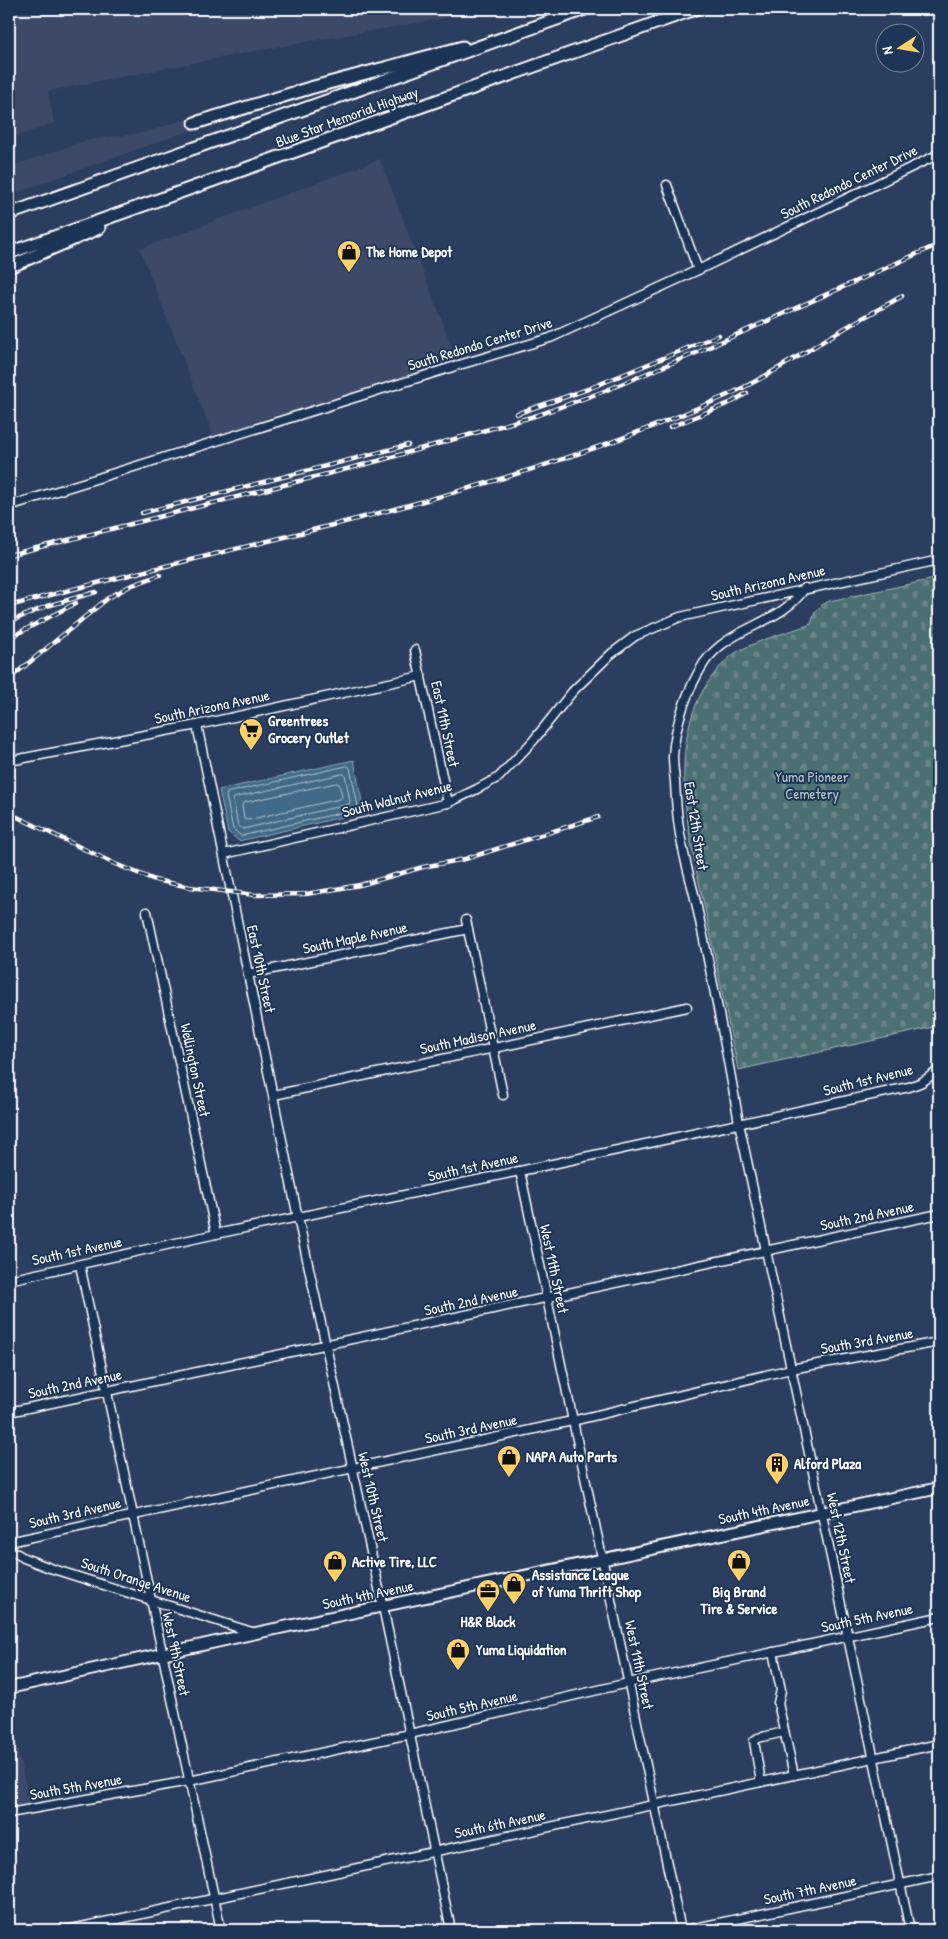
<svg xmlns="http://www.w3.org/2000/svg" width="948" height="1939" font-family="'Patrick Hand',sans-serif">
  <defs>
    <pattern id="cemetery-stones" width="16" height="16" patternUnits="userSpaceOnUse" patternTransform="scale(1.25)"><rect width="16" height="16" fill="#4c7072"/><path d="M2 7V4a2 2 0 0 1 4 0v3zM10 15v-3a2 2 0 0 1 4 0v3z" fill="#678587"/></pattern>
  </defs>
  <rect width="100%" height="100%" fill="#2c3e5f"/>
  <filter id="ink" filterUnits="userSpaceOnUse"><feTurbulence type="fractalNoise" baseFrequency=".02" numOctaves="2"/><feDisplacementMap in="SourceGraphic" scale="10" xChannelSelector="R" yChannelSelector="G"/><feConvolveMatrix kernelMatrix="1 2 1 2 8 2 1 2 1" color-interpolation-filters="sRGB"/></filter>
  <g filter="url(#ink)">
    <!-- built -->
    <g fill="#3d4869">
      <path d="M9,9H498L271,48L48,91L54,123L9,139Z"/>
      <path d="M192,117L197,128L9,195V167L88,140L142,133Z"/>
      <path d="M380,159L459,365L215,441L140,249Z"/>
      <path d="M9,1711L31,1809L9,1813Z"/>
    </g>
    <!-- cemetery -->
    <path fill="url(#cemetery-stones)" stroke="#a6b8b8" d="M939,578V1026L738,1070C728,1019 717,969 707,918C689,835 656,723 730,657C744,644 792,631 811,624L815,612L822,605L829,601Z"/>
    <!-- water -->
    <path fill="#406a88" stroke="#8ca6b8" d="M354,760L364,812L239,841L228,832L219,790Z"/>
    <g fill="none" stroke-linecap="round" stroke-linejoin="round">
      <!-- shore -->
      <g stroke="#b3c3cf" stroke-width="1">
        <path d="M348,766L350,768L358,806L357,809L241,836L233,829L226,796L227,793Z"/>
        <path d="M343,774L345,775L350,801L349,804L243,829L238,826L233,800L234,798Z"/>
        <path d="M337,783L339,784L342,796L340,799L247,820L244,819L242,806L243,803Z"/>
      </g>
      <!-- minor casing -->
      <g stroke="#fff" stroke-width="11">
        <g id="minor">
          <path d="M667,185L698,270"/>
          <path d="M9,506L459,365L550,338L698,270L939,154"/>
          <path d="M805,588C781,625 729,626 704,663C687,690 675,724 673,756C673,764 674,773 675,782C676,804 678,828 683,849C687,870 694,891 698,912C713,982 727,1052 739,1123L910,1930"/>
          <path d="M415,650L448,803"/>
          <path d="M197,725L298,1218L383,1607L451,1930"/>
          <path d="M9,761L197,725L421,676"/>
          <path d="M224,854L448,803L477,789L499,777L533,741L573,691L611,654L635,636L680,617L939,560"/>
          <path d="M147,912L216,1234"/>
          <path d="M466,920L503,1095"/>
          <path d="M248,974L468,929"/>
          <path d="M274,1095L687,1007"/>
          <path d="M520,1171L681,1930"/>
          <path d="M80,1265L221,1930"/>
          <path d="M9,1280L216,1234L520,1171L909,1087L922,1082L939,1070"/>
          <path d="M9,1412L939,1214"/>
          <path d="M9,1542L572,1421L791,1369L939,1342"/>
          <path d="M9,1549L24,1558L50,1568L255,1633"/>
          <path d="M773,1652L781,1690L778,1703L794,1775"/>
          <path d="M761,1782L754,1741L758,1738L784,1732"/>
          <path d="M9,1813L189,1781L410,1734L628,1683L939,1617"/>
          <path d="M67,1930L939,1744"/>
          <path d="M686,1930L939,1876"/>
        </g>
      </g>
      <!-- major casing -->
      <g stroke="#fff" stroke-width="14">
        <path id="major" d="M9,1688L256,1633L939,1488"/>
      </g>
      <!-- highway casing -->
      <g stroke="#fff" stroke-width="15">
        <g id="highway">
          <path d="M195,123L310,88L463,47"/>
          <path d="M9,214L585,9"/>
          <path d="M9,253L695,9"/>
          <path d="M9,267L99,228"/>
        </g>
      </g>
      <!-- minor -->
      <use href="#minor" stroke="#1d3557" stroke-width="8"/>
      <!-- major -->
      <use href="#major" stroke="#1d3557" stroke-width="10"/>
      <!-- highway -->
      <use href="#highway" stroke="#1d3557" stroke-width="11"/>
      <!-- rail casing -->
      <g stroke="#fff" stroke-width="4.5">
        <g id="rail">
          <path d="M516,414L588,389L719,335"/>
          <path d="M670,427L732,402L747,393"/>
          <path d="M142,513L408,445"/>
          <path d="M9,555L378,461L538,415L602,392L696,353L939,244"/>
          <path d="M9,606C251,540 502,498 732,393C770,376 804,352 840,331C860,319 882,308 902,296"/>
          <path d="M9,622L47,606L96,592"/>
          <path d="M9,638L76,603"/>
          <path d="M9,679L108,598L130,586L160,575"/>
          <path d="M9,813L115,864L155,880L190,887L255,895L306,894L360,885L423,867L465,859L598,817"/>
        </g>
      </g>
      <!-- rail -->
      <use href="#rail" stroke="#1d3557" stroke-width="2.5" stroke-dasharray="8" stroke-linecap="butt"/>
    </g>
  </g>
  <!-- icons -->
  <defs>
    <g id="shop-pin" transform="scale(1.25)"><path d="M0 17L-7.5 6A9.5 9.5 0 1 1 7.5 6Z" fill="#ffd166" stroke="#1d3557"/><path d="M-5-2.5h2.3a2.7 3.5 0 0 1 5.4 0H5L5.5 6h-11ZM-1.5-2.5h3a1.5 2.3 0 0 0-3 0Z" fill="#111"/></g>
    <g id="supermarket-pin" transform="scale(1.25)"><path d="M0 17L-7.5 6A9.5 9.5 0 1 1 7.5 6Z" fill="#ffd166" stroke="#1d3557"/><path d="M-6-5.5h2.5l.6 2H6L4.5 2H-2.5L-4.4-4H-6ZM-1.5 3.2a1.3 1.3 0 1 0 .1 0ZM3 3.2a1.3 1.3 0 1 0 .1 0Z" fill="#111"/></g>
    <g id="building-pin" transform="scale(1.25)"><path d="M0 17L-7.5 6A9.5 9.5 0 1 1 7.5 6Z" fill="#ffd166" stroke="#1d3557"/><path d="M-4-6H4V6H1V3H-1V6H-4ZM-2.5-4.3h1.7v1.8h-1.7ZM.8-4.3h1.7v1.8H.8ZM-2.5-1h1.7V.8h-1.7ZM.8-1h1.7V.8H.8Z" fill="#111"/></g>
    <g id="office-pin" transform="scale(1.25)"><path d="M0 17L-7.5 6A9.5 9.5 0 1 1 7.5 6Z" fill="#ffd166" stroke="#1d3557"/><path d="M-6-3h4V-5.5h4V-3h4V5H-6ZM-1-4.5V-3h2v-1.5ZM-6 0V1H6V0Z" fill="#111"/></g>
  </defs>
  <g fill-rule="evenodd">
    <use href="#shop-pin" x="349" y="252"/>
    <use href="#supermarket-pin" x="251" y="730"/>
    <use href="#shop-pin" x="509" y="1457"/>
    <use href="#building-pin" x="777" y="1464"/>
    <use href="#shop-pin" x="739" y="1561"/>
    <use href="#shop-pin" x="335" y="1562"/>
    <use href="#shop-pin" x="514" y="1584"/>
    <use href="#office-pin" x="488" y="1591"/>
    <use href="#shop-pin" x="458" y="1650"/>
  </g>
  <g text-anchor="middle" stroke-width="4" stroke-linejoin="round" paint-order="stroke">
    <!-- street labels -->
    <g font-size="15" fill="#fff" stroke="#1d3557">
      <text transform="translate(347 117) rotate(-20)" y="5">Blue Star Memorial Highway</text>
      <text transform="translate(849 182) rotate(-26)" y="5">South Redondo Center Drive</text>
      <text transform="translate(480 344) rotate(-17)" y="5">South Redondo Center Drive</text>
      <text transform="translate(768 583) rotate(-13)" y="5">South Arizona Avenue</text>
      <text transform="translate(212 707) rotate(-12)" y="5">South Arizona Avenue</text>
      <text transform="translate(445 724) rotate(78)" y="5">East 11th Street</text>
      <text transform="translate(397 799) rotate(-14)" y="5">South Walnut Avenue</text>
      <text transform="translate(696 826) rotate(81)" y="5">East 12th Street</text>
      <text transform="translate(355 938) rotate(-12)" y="5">South Maple Avenue</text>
      <text transform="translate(261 969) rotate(78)" y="5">East 10th Street</text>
      <text transform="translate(478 1037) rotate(-12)" y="5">South Madison Avenue</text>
      <text transform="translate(195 1070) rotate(78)" y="5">Wellington Street</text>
      <text transform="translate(868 1080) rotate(-14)" y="5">South 1st Avenue</text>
      <text transform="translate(473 1167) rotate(-12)" y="5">South 1st Avenue</text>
      <text transform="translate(867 1216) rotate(-12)" y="5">South 2nd Avenue</text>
      <text transform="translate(77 1251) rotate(-12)" y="5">South 1st Avenue</text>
      <text transform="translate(554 1269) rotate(78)" y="5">West 11th Street</text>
      <text transform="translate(471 1301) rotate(-12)" y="5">South 2nd Avenue</text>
      <text transform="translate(867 1341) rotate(-10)" y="5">South 3rd Avenue</text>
      <text transform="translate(75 1384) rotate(-12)" y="5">South 2nd Avenue</text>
      <text transform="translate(471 1429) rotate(-12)" y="5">South 3rd Avenue</text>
      <text transform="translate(373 1497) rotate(77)" y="5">West 10th Street</text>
      <text transform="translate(764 1510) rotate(-12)" y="5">South 4th Avenue</text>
      <text transform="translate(75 1513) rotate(-13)" y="5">South 3rd Avenue</text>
      <text transform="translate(841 1538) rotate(78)" y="5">West 12th Street</text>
      <text transform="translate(136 1580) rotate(18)" y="5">South Orange Avenue</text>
      <text transform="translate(368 1595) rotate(-12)" y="5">South 4th Avenue</text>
      <text transform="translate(867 1618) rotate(-12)" y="5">South 5th Avenue</text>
      <text transform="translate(176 1654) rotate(78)" y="5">West 9th Street</text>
      <text transform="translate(639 1665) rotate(78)" y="5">West 11th Street</text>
      <text transform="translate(472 1706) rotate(-13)" y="5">South 5th Avenue</text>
      <text transform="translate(76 1787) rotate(-10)" y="5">South 5th Avenue</text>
      <text transform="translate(500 1824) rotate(-12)" y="5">South 6th Avenue</text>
      <text transform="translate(810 1890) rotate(-12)" y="5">South 7th Avenue</text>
    </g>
    <!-- poi labels -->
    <g font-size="15" font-weight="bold" fill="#fff" stroke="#1d3557" text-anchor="start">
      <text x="366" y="257">The Home Depot</text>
      <text x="268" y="726">Greentrees<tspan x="268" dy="17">Grocery Outlet</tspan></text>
      <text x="526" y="1462">NAPA Auto Parts</text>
      <text x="794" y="1469">Alford Plaza</text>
      <text x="352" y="1567">Active Tire, LLC</text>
      <text x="532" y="1580">Assistance League<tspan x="532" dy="17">of Yuma Thrift Shop</tspan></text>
      <text x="739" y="1597" text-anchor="middle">Big Brand<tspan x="739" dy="17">Tire &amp; Service</tspan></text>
      <text x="488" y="1627" text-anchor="middle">H&amp;R Block</text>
      <text x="476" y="1655">Yuma Liquidation</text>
    </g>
    <!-- park labels -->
    <g font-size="15" fill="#b7c6c7" stroke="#1d3557">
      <text x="812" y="782">Yuma Pioneer<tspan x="812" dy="17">Cemetery</tspan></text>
    </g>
  </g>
  <!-- margin -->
  <rect width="948" height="1939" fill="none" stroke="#1d3557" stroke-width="30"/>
  <rect x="15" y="15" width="918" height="1909" fill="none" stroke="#fff" stroke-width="2" filter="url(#ink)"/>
  <!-- north arrow -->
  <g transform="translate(900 48) rotate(258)"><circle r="24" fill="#1d3557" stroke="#77869a"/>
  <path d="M0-4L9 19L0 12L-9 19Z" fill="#ffd166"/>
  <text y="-8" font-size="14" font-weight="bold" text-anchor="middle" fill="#ffffff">N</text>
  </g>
</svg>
